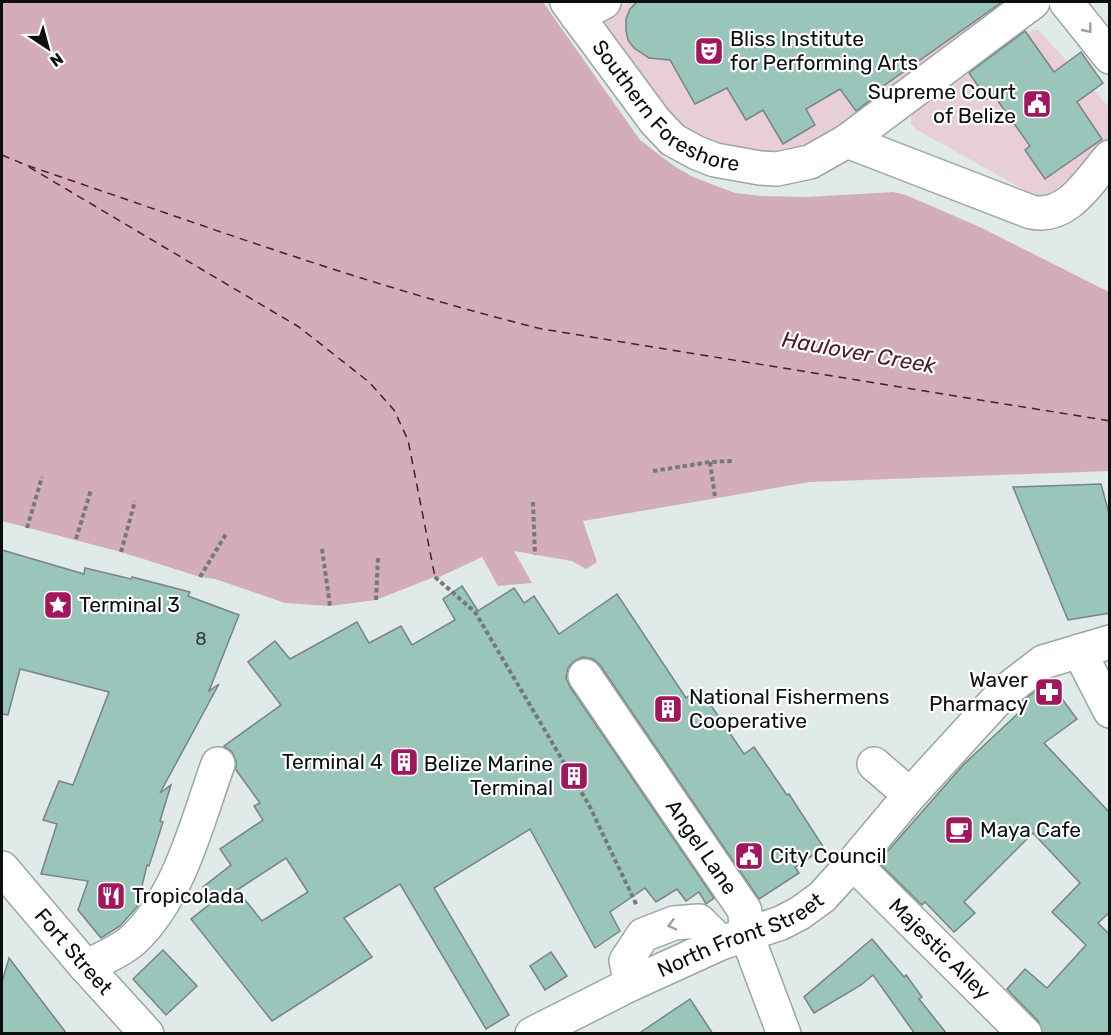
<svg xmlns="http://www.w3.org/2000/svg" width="1111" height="1035" font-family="Rubik,sans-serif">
  <rect width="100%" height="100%" fill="#e0ebe9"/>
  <!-- green -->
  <g fill="#e8ced6">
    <path d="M627,2H1018L830,134L812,143L771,154L703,142L677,125L597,19Z"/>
    <path d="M1033,30H1038L1043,35L1109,107V141L1050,195L1037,197L917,130L911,124V117L916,109Z"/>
  </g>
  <!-- water -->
  <path fill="#d3adba" d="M2,2H543L640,140L674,166L693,177L735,193L762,196L807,197L893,192L906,195L982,228L1109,292V471L810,482L583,521L597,562L586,569L572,561L514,551L532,583L498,586L482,557L435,579L434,577L376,600L330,606L285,603L215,579L200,577L121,552L2,521Z"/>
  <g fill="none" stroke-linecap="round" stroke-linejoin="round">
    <!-- ferry -->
    <g stroke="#4b1a2f" stroke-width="1.5" stroke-dasharray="8 6" stroke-linecap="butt">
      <path d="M2,155L26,165C197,223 367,286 542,329L1110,421"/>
      <path d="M29,167L299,327L369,382L394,410L408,440L435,577"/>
    </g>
  </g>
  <!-- building -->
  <g fill="#9ac5bb" stroke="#798381" stroke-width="1.5" fill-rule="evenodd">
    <path d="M637,2H1002L875,92L877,95L856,111L840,89L806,109L815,125L783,144L763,110L746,120L727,88L695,104L670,60L649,58L634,48L628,40L626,30V19L630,9Z"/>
    <path d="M1025,31L1054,72L1081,52L1103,83L1077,102L1102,139L1045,179L1025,150L1030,146L993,94L987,99L969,73Z"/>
    <path d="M1101,484L1110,517V613L1068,620L1013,487Z"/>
    <path d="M2,550L84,574L85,568L131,579L132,577L190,592L188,596L239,615L209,691L219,684L160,793L171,785L160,821L163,822L149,866L147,865L137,907L120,926L101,938L78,910L88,881L41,874L57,824L43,820L59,781L73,785L109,692L20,669L8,715L2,714Z"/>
    <path d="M462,586L478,611L514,588L524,603L534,596L559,634L617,594L686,698L700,689L744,754L754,747L787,795L789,794L824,848L795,867L799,873L759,899L600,665L593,659L583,657L574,661L568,668L566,678L570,687L714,898L706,904L699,892L686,901L677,889L656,902L645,888L610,912L620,931L595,948L530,829L434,888L509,1015L486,1029L400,884L344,918L372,957L272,1021L191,919L214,901L203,887L231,865L220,849L263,820L254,806L260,803L236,770V761L232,752L224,746L281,705L248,662L275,641L290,659L357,622L369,643L401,626L412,645L455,620L443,599ZM286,858L308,892L262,921L237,890Z"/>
    <path d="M1049,681L1077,719L1044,743L1110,813V912L1098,923L1110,935V1034H1043L1038,1021L1007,989L1025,969L1047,988L1086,945L1052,912L1080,883L1033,833L964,902L975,913L954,932L925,902L922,905L878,862L964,764L1025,707L1021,702Z"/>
    <path d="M872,939L904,977L906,975L922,997L919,999L947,1034H915L873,975L861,985L814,1013L804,997Z"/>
    <path d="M163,950L197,986L166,1015L133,979Z"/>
    <path d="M551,952L567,976L545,990L530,966Z"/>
    <path d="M9,958L67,1034H2V982Z"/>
    <path d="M690,999L713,1034H638Z"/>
  </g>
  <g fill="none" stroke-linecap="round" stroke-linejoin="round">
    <!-- minor casing -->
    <g stroke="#9ca6a4" stroke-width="36">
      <g id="minor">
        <path id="s1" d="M567,2L655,121L673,140L697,153L715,160L760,168L777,169L810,162L847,141L1033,2"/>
        <path d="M577,16L604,2"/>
        <path d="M847,141L1031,212C1067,220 1089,181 1110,157"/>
        <path d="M1079,651L1110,711"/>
        <path id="s2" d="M585,676L745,911L746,933L784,1034"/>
        <path d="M874,764L910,795"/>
        <path id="s3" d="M853,863L1025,1034"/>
        <path id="s4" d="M2,868L86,967L147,1034"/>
        <path d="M86,967C101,959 121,951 133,940C180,896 197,822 218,764"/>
        <path d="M631,984L626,961L643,935L674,923L699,921L721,943"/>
      </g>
    </g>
    <!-- major casing -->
    <g stroke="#9ca6a4" stroke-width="36">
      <g id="major">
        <path d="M1066,2L1110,57"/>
        <path id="s5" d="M532,1034L631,984L721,943L781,923L800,913L822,897L853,863L910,795L1004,692L1043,662L1110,642"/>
      </g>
    </g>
    <!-- path -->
    <g stroke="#737a79" stroke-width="4" stroke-dasharray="4.5 3" stroke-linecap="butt">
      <path d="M710,462L715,497"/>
      <path d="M653,471L710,462L732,461"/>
      <path d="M533,502L535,555"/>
      <path d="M27,528L42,477"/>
      <path d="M76,539L91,490"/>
      <path d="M322,549L330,606"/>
      <path d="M121,552L135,501"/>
      <path d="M200,577L226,534"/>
      <path d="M435,577L475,612L589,805L637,906"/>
      <path d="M376,600L378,557"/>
    </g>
    <!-- minor -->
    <use href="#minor" stroke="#fff" stroke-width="33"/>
    <!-- major -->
    <use href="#major" stroke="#fff" stroke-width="33"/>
  </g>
  <!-- one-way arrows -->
  <defs><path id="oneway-chevron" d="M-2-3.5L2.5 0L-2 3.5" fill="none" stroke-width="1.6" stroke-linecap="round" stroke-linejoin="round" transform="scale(1.5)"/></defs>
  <g stroke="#9d9f9f">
    <use href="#oneway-chevron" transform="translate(1088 29) rotate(51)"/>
    <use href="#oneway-chevron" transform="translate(672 925) rotate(165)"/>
  </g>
  <!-- icons -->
  <defs>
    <g id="theatre-square" transform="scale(1.5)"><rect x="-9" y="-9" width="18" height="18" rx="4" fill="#a2165e" stroke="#fff"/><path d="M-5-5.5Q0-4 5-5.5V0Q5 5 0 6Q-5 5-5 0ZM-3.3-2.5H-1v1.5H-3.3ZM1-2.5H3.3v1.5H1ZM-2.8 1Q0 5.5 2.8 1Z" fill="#fff"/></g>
    <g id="civic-square" transform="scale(1.5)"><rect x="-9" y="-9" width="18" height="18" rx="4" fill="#a2165e" stroke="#fff"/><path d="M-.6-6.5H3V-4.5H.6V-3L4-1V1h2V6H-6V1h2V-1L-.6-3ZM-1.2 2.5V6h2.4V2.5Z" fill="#fff"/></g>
    <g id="sight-square" transform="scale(1.5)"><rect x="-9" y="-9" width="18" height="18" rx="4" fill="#a2165e" stroke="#fff"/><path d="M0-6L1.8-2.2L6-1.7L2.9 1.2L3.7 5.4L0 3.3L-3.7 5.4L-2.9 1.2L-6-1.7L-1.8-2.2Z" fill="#fff"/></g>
    <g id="pharmacy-square" transform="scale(1.5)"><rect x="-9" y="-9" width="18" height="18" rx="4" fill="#a2165e" stroke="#fff"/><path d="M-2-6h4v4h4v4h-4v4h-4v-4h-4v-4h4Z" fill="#fff"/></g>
    <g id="building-square" transform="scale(1.5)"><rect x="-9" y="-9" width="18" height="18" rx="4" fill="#a2165e" stroke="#fff"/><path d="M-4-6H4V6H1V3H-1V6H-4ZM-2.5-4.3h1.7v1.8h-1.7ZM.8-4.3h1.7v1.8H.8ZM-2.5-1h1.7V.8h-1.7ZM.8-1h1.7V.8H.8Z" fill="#fff"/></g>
    <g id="cafe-square" transform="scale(1.5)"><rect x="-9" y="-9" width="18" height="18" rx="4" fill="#a2165e" stroke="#fff"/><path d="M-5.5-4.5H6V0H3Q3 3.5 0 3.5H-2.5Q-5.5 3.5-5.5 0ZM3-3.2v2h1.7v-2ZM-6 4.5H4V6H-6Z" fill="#fff"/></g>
    <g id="restaurant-square" transform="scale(1.5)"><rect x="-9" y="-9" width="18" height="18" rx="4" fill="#a2165e" stroke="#fff"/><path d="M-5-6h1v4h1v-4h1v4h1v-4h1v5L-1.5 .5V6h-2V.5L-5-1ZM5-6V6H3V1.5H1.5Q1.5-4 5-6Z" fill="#fff"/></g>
  </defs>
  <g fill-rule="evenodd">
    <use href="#theatre-square" x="709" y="51"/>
    <use href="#civic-square" x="1037" y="104"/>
    <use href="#sight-square" x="58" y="605"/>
    <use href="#pharmacy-square" x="1049" y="692"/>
    <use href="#building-square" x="668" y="709"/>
    <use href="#building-square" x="404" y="762"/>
    <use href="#building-square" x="574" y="776"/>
    <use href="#cafe-square" x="959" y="830"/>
    <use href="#civic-square" x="749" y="856"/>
    <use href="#restaurant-square" x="111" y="896"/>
  </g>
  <g text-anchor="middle" stroke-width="4.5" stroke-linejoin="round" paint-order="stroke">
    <!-- number labels -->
    <g font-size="18" fill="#2f3c39">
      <text x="201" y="645">8</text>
    </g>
    <!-- poi labels -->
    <g font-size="21" fill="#0b0f0e" stroke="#fff" text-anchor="start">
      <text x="730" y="46">Bliss Institute<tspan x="730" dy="24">for Performing Arts</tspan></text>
      <text x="1016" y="99" text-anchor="end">Supreme Court<tspan x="1016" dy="24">of Belize</tspan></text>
      <text x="79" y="612">Terminal 3</text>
      <text x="1028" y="687" text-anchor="end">Waver<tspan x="1028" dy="24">Pharmacy</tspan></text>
      <text x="689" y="704">National Fishermens<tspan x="689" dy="24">Cooperative</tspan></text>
      <text x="383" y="769" text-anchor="end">Terminal 4</text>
      <text x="553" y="771" text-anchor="end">Belize Marine<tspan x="553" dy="24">Terminal</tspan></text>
      <text x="980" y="837">Maya Cafe</text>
      <text x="770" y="863">City Council</text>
      <text x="132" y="903">Tropicolada</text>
    </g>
    <!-- street labels -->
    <g font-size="21" fill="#0b0f0e" stroke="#fff">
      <text dy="7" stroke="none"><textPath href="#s1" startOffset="148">Southern Foreshore</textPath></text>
      <text dy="7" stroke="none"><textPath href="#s2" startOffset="207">Angel Lane</textPath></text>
      <text dy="7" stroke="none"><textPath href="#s5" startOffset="231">North Front Street</textPath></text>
      <text dy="7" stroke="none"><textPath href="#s3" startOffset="122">Majestic Alley</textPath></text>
      <text dy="7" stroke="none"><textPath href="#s4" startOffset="110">Fort Street</textPath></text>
    </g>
    <!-- water labels -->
    <g font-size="22" font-style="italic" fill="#4b1a2f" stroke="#fff">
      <text transform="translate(859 352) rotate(10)" y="8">Haulover Creek</text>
    </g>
  </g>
  <!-- border -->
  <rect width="1111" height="1035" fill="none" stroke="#0b0f0e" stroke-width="6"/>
  <!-- north arrow -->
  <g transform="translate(48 48) rotate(144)" stroke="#ffffff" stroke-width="4.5" paint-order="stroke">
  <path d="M0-4.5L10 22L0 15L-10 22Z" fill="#0b0f0e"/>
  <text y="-9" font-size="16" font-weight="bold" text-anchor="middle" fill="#0b0f0e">N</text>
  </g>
</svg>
